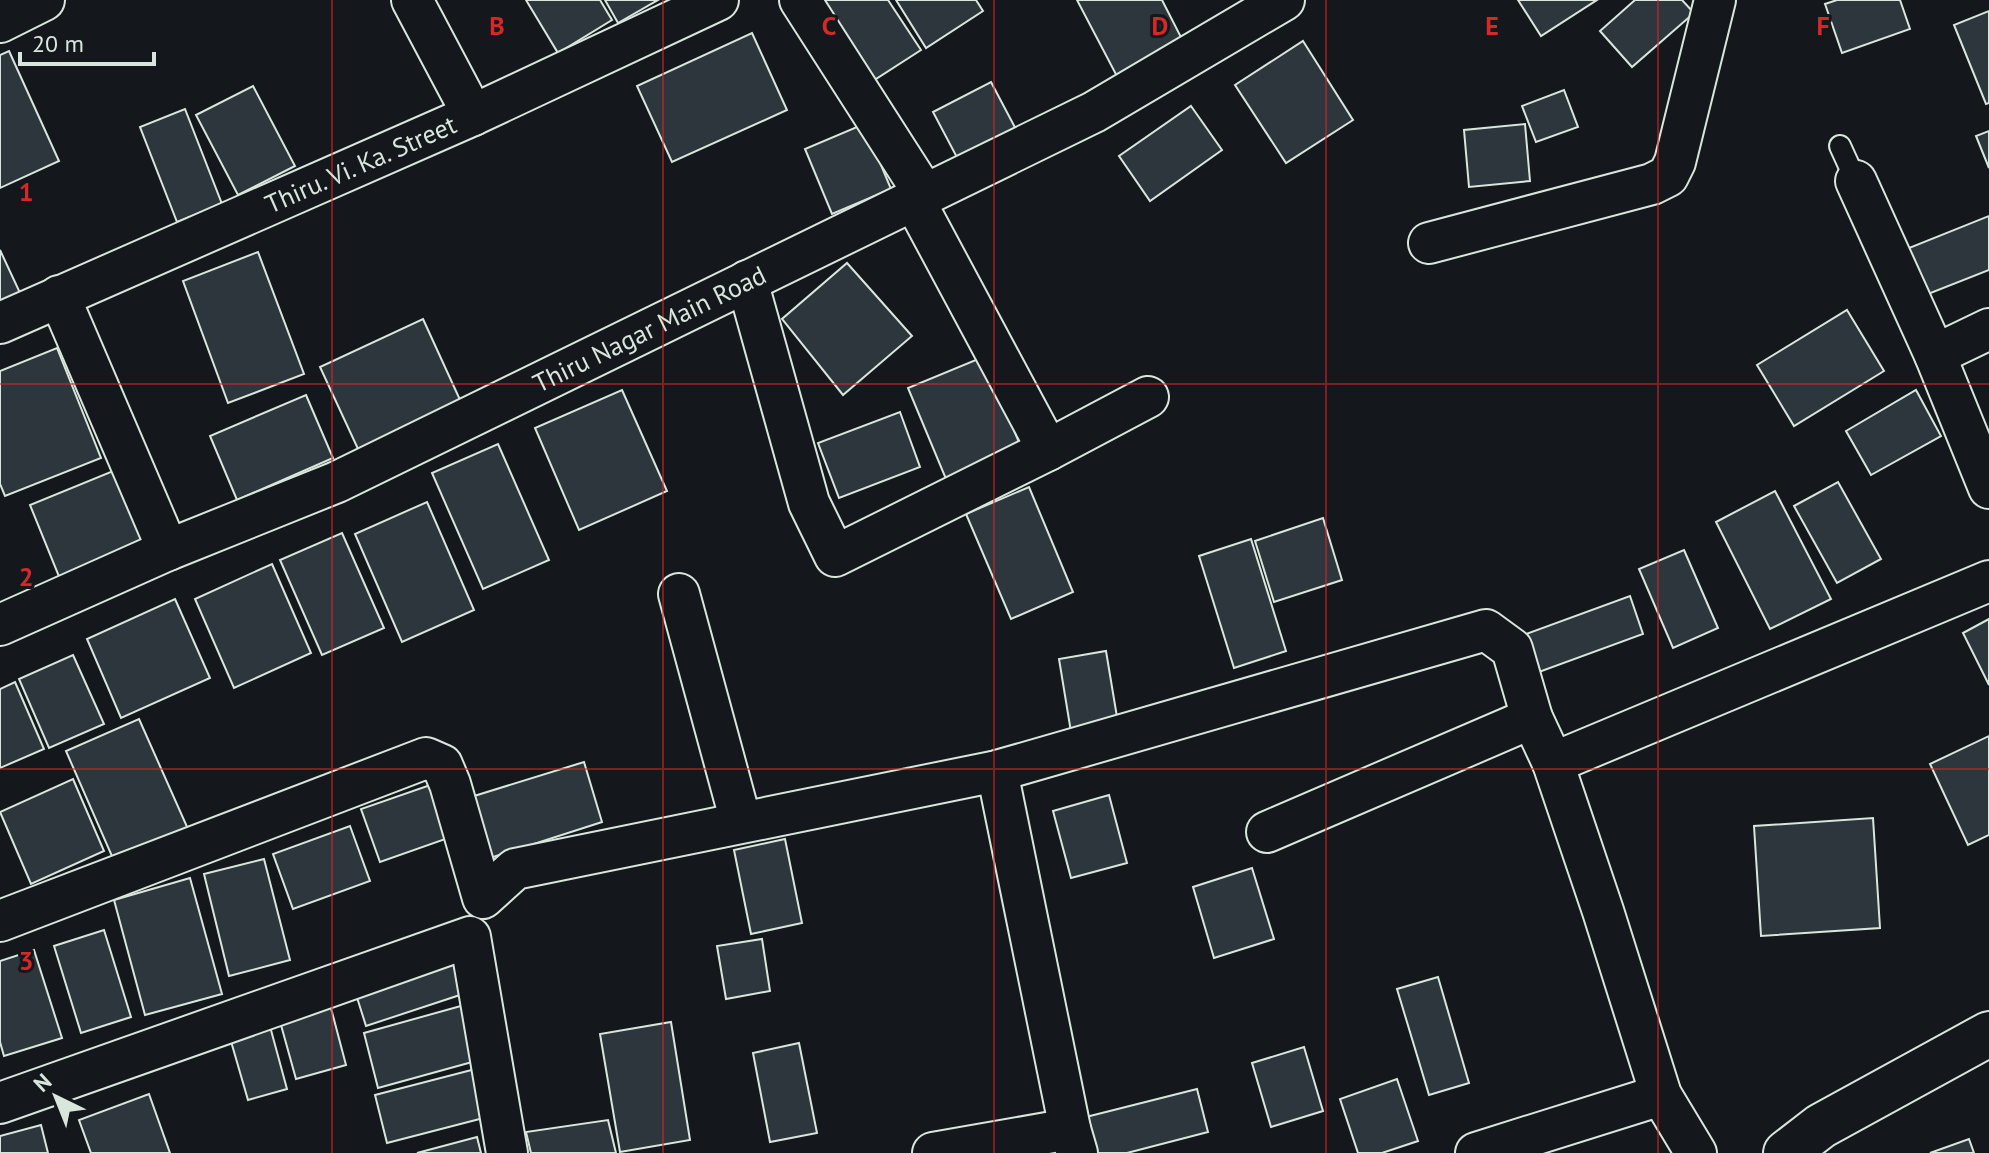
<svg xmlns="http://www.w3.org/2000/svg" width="1989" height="1153" font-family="'PT Sans',sans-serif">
  <rect width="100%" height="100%" fill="#14181c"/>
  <!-- building -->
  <g fill="#2c363c" stroke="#d8e6dc" stroke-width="2">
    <path d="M526,0H600L612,20L558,53Z"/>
    <path d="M605,0H658L618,23Z"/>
    <path d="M810,0H888L921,50L865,86Z"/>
    <path d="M896,0H976L983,11L926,48Z"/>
    <path d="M1077,0H1162L1186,47L1120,82Z"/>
    <path d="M1518,0H1597L1541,36Z"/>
    <path d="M1635,0H1682L1694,13L1632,67L1600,31Z"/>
    <path d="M1837,0H1900L1910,29L1842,53L1825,4Z"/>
    <path d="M1989,11V103L1986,104L1954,25Z"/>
    <path d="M752,33L787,110L672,162L637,86Z"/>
    <path d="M1303,41L1353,120L1286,163L1235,85Z"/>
    <path d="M9,51L59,161L0,188V55Z"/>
    <path d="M991,82L1019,135L961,165L933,112Z"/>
    <path d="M253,86L295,166L238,195L196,115Z"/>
    <path d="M1564,90L1578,127L1536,142L1522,106Z"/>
    <path d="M1191,106L1222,150L1150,201L1119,156Z"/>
    <path d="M185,109L222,204L177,222L140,127Z"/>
    <path d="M864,124L891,189L832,214L805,149Z"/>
    <path d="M1525,124L1530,181L1469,187L1464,130Z"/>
    <path d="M1989,131V168L1976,136Z"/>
    <path d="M1989,216V270L1923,296L1904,250Z"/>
    <path d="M0,250L21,295L0,305Z"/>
    <path d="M258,252L304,374L228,403L183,281Z"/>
    <path d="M847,263L912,336L843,395L782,319Z"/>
    <path d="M1847,310L1884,371L1794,426L1757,365Z"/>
    <path d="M423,319L461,402L358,449L320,367Z"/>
    <path d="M57,348L101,458L5,496L0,484V371Z"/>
    <path d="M983,357L1021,447L946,479L908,388Z"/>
    <path d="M622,390L667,491L579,530L535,428Z"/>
    <path d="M1916,390L1941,436L1871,475L1846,431Z"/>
    <path d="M306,395L333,458L237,500L210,436Z"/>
    <path d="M900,412L920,467L839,498L818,443Z"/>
    <path d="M498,444L549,560L483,589L432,473Z"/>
    <path d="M118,469L148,543L60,579L30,505Z"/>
    <path d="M1838,482L1881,559L1837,583L1794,506Z"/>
    <path d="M1029,487L1073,592L1011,619L966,514Z"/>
    <path d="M1775,491L1831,599L1770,629L1716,522Z"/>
    <path d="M427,502L474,610L402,642L355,534Z"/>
    <path d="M1323,518L1342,580L1274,602L1255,541Z"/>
    <path d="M342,533L384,628L322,655L280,560Z"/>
    <path d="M1251,539L1286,651L1234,668L1199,556Z"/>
    <path d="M1684,550L1718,628L1673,648L1639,569Z"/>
    <path d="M272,564L311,653L234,688L195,599Z"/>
    <path d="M1630,596L1643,634L1539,672L1526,634Z"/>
    <path d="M175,599L210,678L121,718L87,639Z"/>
    <path d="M1989,619V685L1963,633Z"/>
    <path d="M1106,651L1118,723L1071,732L1059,659Z"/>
    <path d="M73,655L104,724L49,748L19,679Z"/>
    <path d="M15,682L44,749L0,768V689Z"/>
    <path d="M139,719L192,838L118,870L66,751Z"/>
    <path d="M1989,736V835L1968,845L1930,764Z"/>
    <path d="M584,762L602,822L490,858L471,797Z"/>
    <path d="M73,779L104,851L31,884L0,812Z"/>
    <path d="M436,783L454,836L380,862L361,809Z"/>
    <path d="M1109,795L1127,863L1071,878L1053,811Z"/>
    <path d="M1873,818L1880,928L1761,936L1754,826Z"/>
    <path d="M350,826L370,881L293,909L273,854Z"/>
    <path d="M785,839L802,923L751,934L734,850Z"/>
    <path d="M264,859L290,960L229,976L204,874Z"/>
    <path d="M1252,868L1274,939L1214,958L1193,887Z"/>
    <path d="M190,878L222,994L145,1015L114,900Z"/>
    <path d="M104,930L131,1017L81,1033L54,946Z"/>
    <path d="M762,939L770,991L726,999L717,946Z"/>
    <path d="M34,950L62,1038L4,1056L0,1042V961Z"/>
    <path d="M459,954L472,991L366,1026L354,988Z"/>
    <path d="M1438,977L1469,1083L1429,1095L1397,989Z"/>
    <path d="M327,993L346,1065L296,1079L276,1007Z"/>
    <path d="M468,1004L483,1059L378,1088L364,1033Z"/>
    <path d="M268,1019L287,1089L248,1100L228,1031Z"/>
    <path d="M671,1022L690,1140L620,1152L600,1034Z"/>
    <path d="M799,1043L817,1133L770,1142L753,1053Z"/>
    <path d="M1304,1047L1323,1111L1271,1127L1252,1063Z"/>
    <path d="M487,1066L499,1114L387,1143L375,1095Z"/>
    <path d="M1397,1079L1418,1141L1382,1153H1358L1340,1099Z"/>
    <path d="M1197,1089L1208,1132L1127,1153H1096L1086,1117Z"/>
    <path d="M149,1094L170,1153H91L79,1120Z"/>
    <path d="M608,1120L616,1153H531L526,1132Z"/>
    <path d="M41,1125L48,1153H0V1136Z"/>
    <path d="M477,1137L481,1153H417Z"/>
    <path d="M1969,1139L1974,1153H1930Z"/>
  </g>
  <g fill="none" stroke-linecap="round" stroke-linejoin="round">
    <!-- lane casing -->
    <g stroke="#d8e6dc" stroke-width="24">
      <path id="lane" d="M1840,146L1856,181"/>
    </g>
    <!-- street casing -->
    <g stroke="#d8e6dc" stroke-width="44">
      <g id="street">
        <path d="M412,0L473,115"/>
        <path d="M800,0L925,195"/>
        <path d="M0,22L44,0"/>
        <path d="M1856,181L1935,355L1989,488"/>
        <path d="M914,200L1048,450"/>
        <path d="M1429,243L1652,184L1668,176L1675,162L1715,0"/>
        <path d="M747,281L809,503L835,556L1048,450L1148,397"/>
        <path d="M59,296L168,550"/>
        <path id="s1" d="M0,323L473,115L718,0"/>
        <path d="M1935,355L1989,329"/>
        <path d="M679,594L741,822"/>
        <path id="s2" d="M0,625L168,550L337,482L1094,112L1284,0"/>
        <path d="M1553,763L1989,581"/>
        <path d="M997,771L1070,1129L1077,1153"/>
        <path d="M1267,832L1532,718"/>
        <path d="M0,921L426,758L442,765L450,784L483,898L515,869L997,771L1486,630L1512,649L1532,718L1553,763L1603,911L1661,1095L1696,1153"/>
        <path d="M0,1103L470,937L507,1153"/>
        <path d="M933,1153L1070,1129"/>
        <path d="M1476,1153L1661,1095"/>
      </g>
    </g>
    <!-- secondary casing -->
    <g stroke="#d8e6dc" stroke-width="48">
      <path id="secondary" d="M1786,1153L1821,1126L1989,1034"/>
    </g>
    <!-- lane -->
    <use href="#lane" stroke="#14181c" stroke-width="20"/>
    <!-- street -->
    <use href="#street" stroke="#14181c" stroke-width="40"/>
    <!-- secondary -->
    <use href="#secondary" stroke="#14181c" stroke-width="44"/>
  </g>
  <!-- grid -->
  <path fill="none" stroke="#d62828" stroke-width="2" stroke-opacity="0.55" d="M332,0V1153M663,0V1153M994,0V1153M1326,0V1153M1658,0V1153M0,384H1989M0,769H1989"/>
  <g text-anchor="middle" stroke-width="6" stroke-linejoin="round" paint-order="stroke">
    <!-- street labels -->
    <g font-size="26" fill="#d8e6dc" stroke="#14181c">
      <text dy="9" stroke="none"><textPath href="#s1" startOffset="394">Thiru. Vi. Ka. Street</textPath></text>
      <text dy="9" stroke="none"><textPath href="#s2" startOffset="714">Thiru Nagar Main Road</textPath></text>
    </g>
  </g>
  <g font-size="26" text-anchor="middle" font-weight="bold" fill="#d62828" stroke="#14181c" stroke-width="6" stroke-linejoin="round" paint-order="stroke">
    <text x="497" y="35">B</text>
    <text x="829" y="35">C</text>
    <text x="1160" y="35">D</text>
    <text x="1492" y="35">E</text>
    <text x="1823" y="35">F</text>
    <text x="26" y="201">1</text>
    <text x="26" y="586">2</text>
    <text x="26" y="970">3</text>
  </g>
  <!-- north arrow -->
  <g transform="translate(56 1097) rotate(317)" stroke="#14181c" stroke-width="6" paint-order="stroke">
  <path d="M0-6L14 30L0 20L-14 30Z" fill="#d8e6dc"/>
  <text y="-12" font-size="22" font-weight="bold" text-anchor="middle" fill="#d8e6dc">N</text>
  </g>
  <!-- scale -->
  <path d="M20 52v12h134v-12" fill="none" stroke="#d8e6dc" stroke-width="4"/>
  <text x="32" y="52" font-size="24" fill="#d8e6dc" stroke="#14181c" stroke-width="6" paint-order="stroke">20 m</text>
</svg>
